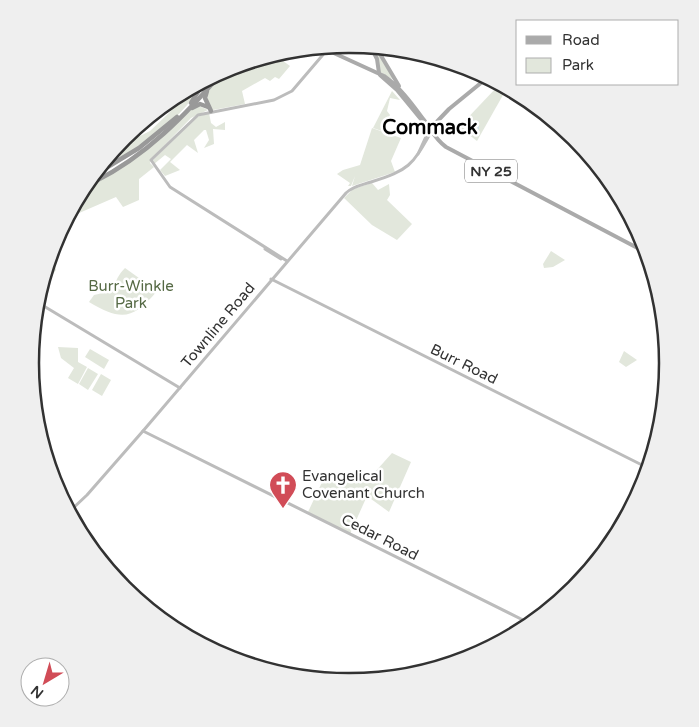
<svg xmlns="http://www.w3.org/2000/svg" width="699" height="727" font-family="'Varela Round',sans-serif">
  <rect width="100%" height="100%" fill="#fff"/>
  <!-- green -->
  <g fill="#e2e7dc">
    <path d="M374,49H375L394,80L380,72Z"/>
    <path d="M279,58L290,66L279,79L275,77L270,81L265,78L242,91L245,104L213,110L208,102L207,93L227,68Z"/>
    <path d="M201,86C177,124 140,147 103,169L112,155L115,157L128,142L150,131L171,111L175,103Z"/>
    <path d="M497,87L503,95L477,141L459,127Z"/>
    <path d="M392,91L400,100L390,98L387,111L390,115L382,131L373,128Z"/>
    <path d="M199,106L208,110L191,118L151,159L150,163L154,167L139,179V200L123,207L116,197L70,217L93,184L170,130L189,111Z"/>
    <path d="M209,113L211,123L216,127L225,122V130L213,129L214,144L204,148L209,140L206,130H204L194,140L198,153L187,145L170,162L180,170L165,176L160,170L171,159L165,155L154,164L153,160L197,117Z"/>
    <path d="M372,128L401,138L391,161L395,172L352,186L355,176L351,186H348L350,183L337,174L343,170L360,165Z"/>
    <path d="M372,183L378,190L389,184L390,195L387,200L412,224L397,240L372,225L344,198L353,189Z"/>
    <path d="M551,251L565,260L553,267L544,268L543,264Z"/>
    <path d="M53,256L56,270L46,284L51,258Z"/>
    <path d="M125,268L157,291C133,320 121,321 89,302L94,295C121,290 110,283 125,268Z"/>
    <path d="M58,347L78,348V362L87,367L78,384L68,378L74,368L61,358Z"/>
    <path d="M90,349L109,360L104,369L85,357Z"/>
    <path d="M624,351L637,360L626,367L619,362Z"/>
    <path d="M88,368L98,374L88,390L79,384Z"/>
    <path d="M101,374L111,380L102,396L92,390Z"/>
    <path d="M392,453L411,462L389,512L367,496L350,534L308,512L324,478L374,480L375,472Z"/>
  </g>
  <!-- water -->
  <circle fill="#cedee7" cx="472" cy="127" r="7"/>
  <g fill="none" stroke-linecap="round" stroke-linejoin="round">
    <!-- secondary -->
    <g stroke="#bcbcbc" stroke-width="3">
      <path d="M418,154L429,130"/>
      <path d="M265,249L281,259"/>
      <path d="M287,261L170,187L151,160L198,115L274,100L292,91L327,50"/>
      <path d="M271,279L648,468"/>
      <path d="M42,305L180,388"/>
      <path d="M143,431L527,622"/>
      <path d="M71,510L87,495L143,431L346,193C353,186 362,185 371,182C409,170 412,166 431,132"/>
    </g>
    <!-- primary -->
    <g stroke="#aaa" stroke-width="4">
      <path d="M325,49L384,76C400,87 412,104 424,120C431,130 436,140 446,147L647,253"/>
      <path d="M372,49L377,59L379,73"/>
      <path d="M377,49L399,86"/>
      <path d="M380,75L397,90L429,129"/>
      <path d="M429,130L449,109L487,78"/>
    </g>
    <!-- highway -->
    <g stroke="#999" stroke-width="4.5">
      <path d="M207,91L205,98L211,111"/>
      <path d="M191,103L202,85"/>
      <path d="M192,108L200,104L208,107"/>
      <path d="M101,171L139,148L177,117"/>
      <path d="M94,182C146,156 186,115 223,71"/>
    </g>
  </g>
  <!-- icons -->
  <defs>
    <g id="church-pin" transform="scale(1.4375)"><path d="M0 17L-7.5 6A9.5 9.5 0 1 1 7.5 6Z" fill="#d14c57" stroke="#fff"/><path d="M-1.2-6h2.4v3.5h3.3v2.4h-3.3V6h-2.4V-.1h-3.3v-2.4h3.3Z" fill="#fff"/></g>
  </defs>
  <g fill-rule="evenodd">
    <use href="#church-pin" x="283" y="485"/>
  </g>
  <g text-anchor="middle" stroke-width="5" stroke-linejoin="round" paint-order="stroke">
    <!-- shield labels -->
    <rect fill="#fff" stroke="#707070" stroke-width="1" x="465" y="159.5" width="52" height="23" rx="4"/>
    <g font-size="14" font-weight="bold" fill="#323232">
      <text x="491" y="176">NY 25</text>
    </g>
    <!-- park labels -->
    <g font-size="15" fill="#556944" stroke="#fff">
      <text x="131" y="291">Burr-Winkle<tspan x="131" dy="17">Park</tspan></text>
    </g>
    <!-- street labels -->
    <g font-size="15" fill="#323232" stroke="#fff">
      <text transform="translate(218 325) rotate(-50)" y="5">Townline Road</text>
      <text transform="translate(464 364) rotate(26)" y="5">Burr Road</text>
      <text transform="translate(380 537) rotate(27)" y="5">Cedar Road</text>
    </g>
    <!-- poi labels -->
    <g font-size="15" fill="#323232" stroke="#fff" text-anchor="start">
      <text x="302" y="481">Evangelical<tspan x="302" dy="17">Covenant Church</tspan></text>
    </g>
    <!-- district labels -->
    <g font-size="20" font-weight="bold" fill="#000" stroke="#fff">
      <text x="430" y="134">Commack</text>
    </g>
  </g>
  <!-- crop -->
  <path d="M0 0H699V727H0ZM39 363a310 310 0 1 1 620 0a310 310 0 1 1-620 0Z" fill="#efefef" fill-rule="evenodd"/>
  <path fill="none" stroke="#323232" stroke-width="2.5" d="M39 363a310 310 0 1 1 620 0a310 310 0 1 1-620 0Z"/>
  <!-- legend -->
  <rect x="516" y="20" width="162" height="65" fill="#ffffff" stroke="#adadad"/>
  <rect x="526" y="36" width="25" height="8" fill="#aaaaaa" stroke="#adadad"/>
  <text x="562" y="45" font-size="15" fill="#323232">Road</text>
  <rect x="526" y="58" width="25" height="15" fill="#e2e7dc" stroke="#adadad"/>
  <text x="562" y="70" font-size="15" fill="#323232">Park</text>
  <!-- north arrow -->
  <g transform="translate(45 682) rotate(218)"><circle r="24" fill="#ffffff" stroke="#adadad"/>
  <path d="M0-4L9 19L0 12L-9 19Z" fill="#d14c57"/>
  <text y="-8" font-size="14" font-weight="bold" text-anchor="middle" fill="#323232">N</text>
  </g>
</svg>
